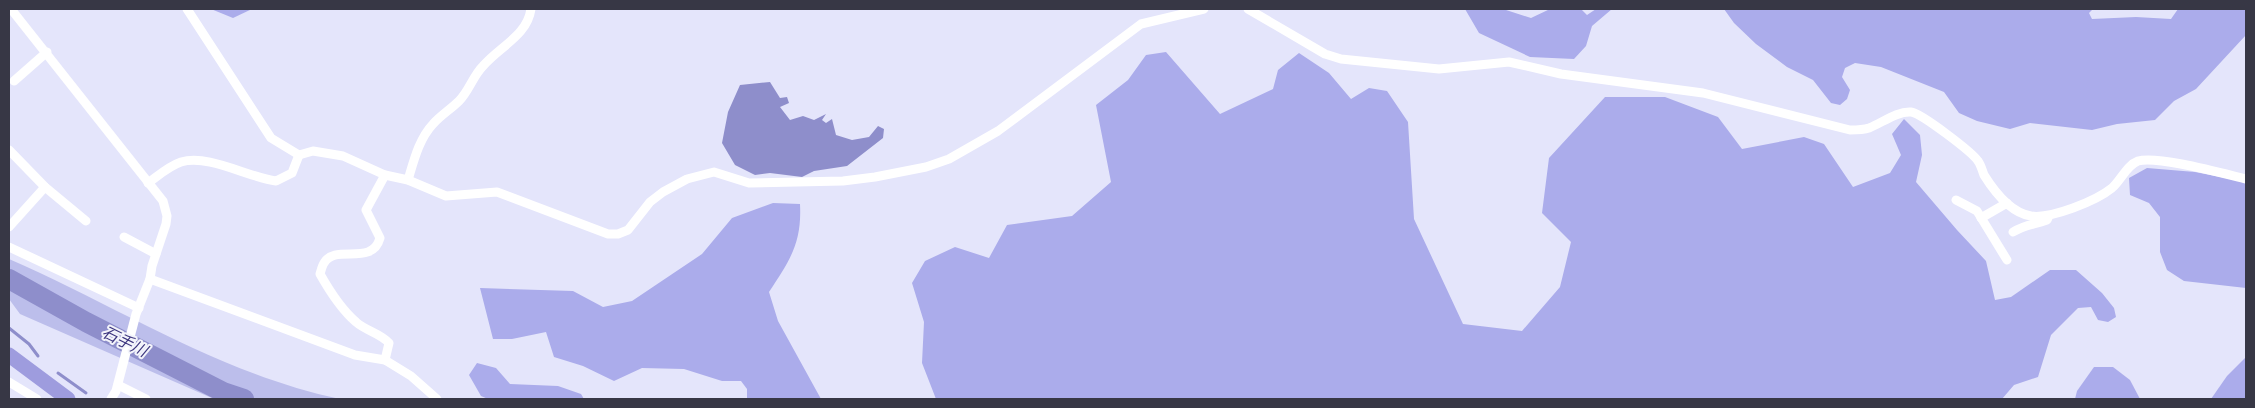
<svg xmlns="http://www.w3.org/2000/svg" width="2255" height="408" font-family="'DM Sans','Noto Sans JP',sans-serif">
  <rect width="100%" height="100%" fill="#e4e5fb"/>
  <!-- green -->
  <path fill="#bcbeeb" d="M9,259C117,306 223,375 340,399H214L20,314L9,299Z"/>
  <!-- forest -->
  <g fill="#abaceb">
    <path d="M211,9H252L233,18Z"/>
    <path d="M1465,9H1503L1531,18L1550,9H1581L1587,15L1596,9H1612L1592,26L1586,46L1574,59L1530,57L1479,33Z"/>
    <path d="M1724,9H2093L2089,13L2092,19L2136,17L2171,19L2178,9H2246V35L2196,89L2174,101L2155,120L2117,124L2092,130L2030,123L2010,129L1977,121L1959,113L1944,92L1881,67L1855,63L1845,68L1842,77L1850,90L1847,99L1840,105L1831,103L1813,80L1787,67L1756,44L1734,23Z"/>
    <path d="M1166,52L1220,114L1273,89L1278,70L1299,53L1329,73L1351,99L1369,88L1387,91L1408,122L1414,219L1463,324L1522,331L1560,287L1571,242L1542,213L1549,158L1605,97H1665L1718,117L1742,149L1804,137L1824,144L1853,187L1890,173L1901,155L1892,134L1904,119L1920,135L1922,155L1916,182L1957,230L1986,261L1995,300L2011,297L2050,270H2076L2102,293L2114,308L2116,317L2108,322L2098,320L2091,307L2078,308L2051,335L2038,377L2014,385L2002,399H936L922,363L924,322L912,283L925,261L955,247L989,258L1007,225L1072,216L1111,182L1096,105L1128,80L1146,55Z"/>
    <path d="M2147,168L2195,172L2246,182V288L2184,281L2167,270L2160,252V217L2149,203L2130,195L2129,178Z"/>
    <path d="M773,203L800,204C802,243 790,260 769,292L778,321L821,399H747V389L741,381H722L684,369L642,368L614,381L583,366L554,357L546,332L512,339H493L480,288L573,291L603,307L632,301L702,254L732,218Z"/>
    <path d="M2246,357V399H2211L2227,376Z"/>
    <path d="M477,363L496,368L510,384L558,386L581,394L584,399H488L481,396L469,375Z"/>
    <path d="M2094,367H2113L2130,380L2140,399H2075L2077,391Z"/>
  </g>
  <!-- water -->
  <path fill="#8e8ecb" d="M770,82L780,98L787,97L789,103L780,107L790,120L803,116L814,120L826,114L822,120L826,123L832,119L836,135L852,140L869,137L878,126L884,129L883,138L847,166L814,171L802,177L770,173L755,175L735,165L722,143L728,112L740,85Z"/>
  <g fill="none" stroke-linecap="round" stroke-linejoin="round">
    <!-- stream -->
    <g stroke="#8e8ecb" stroke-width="3">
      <path d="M9,328L29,344L38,356"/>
      <path d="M58,373L86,393"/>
    </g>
    <!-- river -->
    <path stroke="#8e8ecb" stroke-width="20" d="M9,279L86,322L223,392L244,399"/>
    <!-- minor -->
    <g stroke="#fff" stroke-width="9">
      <path d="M11,9L163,201L167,216L166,224L152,266L150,279L136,314L116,391L111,399"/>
      <path d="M187,9L271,138L299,155L313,151L343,156L385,175L408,180L446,196L497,192L608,234H618L628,230L650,202L663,192L687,179L714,172L749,183L843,181L875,177L926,167L949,159L998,131L1141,24L1204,9"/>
      <path d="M1248,9L1325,54L1341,59L1439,69L1509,62L1561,74L1703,93L1850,130C1856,130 1863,130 1869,128C1882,123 1897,111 1911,112C1921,113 1972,152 1978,161C1981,165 1982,170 1984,175C1994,191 2011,213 2031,216C2051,219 2096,201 2112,188C2121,180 2127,165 2138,161C2157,155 2225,174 2246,179"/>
      <path d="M14,81L47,52"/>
      <path d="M9,150L45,187L86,221"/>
      <path d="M408,180C414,160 419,139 433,124C441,115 451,109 459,101C469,91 473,76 483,66C500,46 527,36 531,9"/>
      <path d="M148,183C159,175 169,166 181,162C209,154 247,177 276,181L292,173L299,155"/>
      <path d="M1956,200L1977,211L2007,260"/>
      <path d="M1981,218L2007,203"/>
      <path d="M9,227L45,187"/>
      <path d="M2013,232C2026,224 2033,225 2047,220L2048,218"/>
      <path d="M124,237L156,254"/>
      <path d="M9,247L139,308"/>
      <path d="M150,279L355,355L385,360L411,376L437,399"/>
      <path d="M385,360L389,343C380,333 366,331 356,322C342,310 329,290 320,274C321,271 322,266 324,263C335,243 372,267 380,238L366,210L385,175"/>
      <path d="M9,382L37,399"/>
      <path d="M118,385L146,399"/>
    </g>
    <!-- trunk -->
    <path stroke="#9e9cde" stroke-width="15" d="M9,355L68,399"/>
  </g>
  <g text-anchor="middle" stroke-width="4" stroke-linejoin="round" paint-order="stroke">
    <!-- water labels -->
    <g font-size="16" font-style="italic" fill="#3d367f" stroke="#f3f4fb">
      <text transform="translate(125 341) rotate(26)" y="6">石手川</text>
    </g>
  </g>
  <!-- border -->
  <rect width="2255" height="408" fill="none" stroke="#373745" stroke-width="20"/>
</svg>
